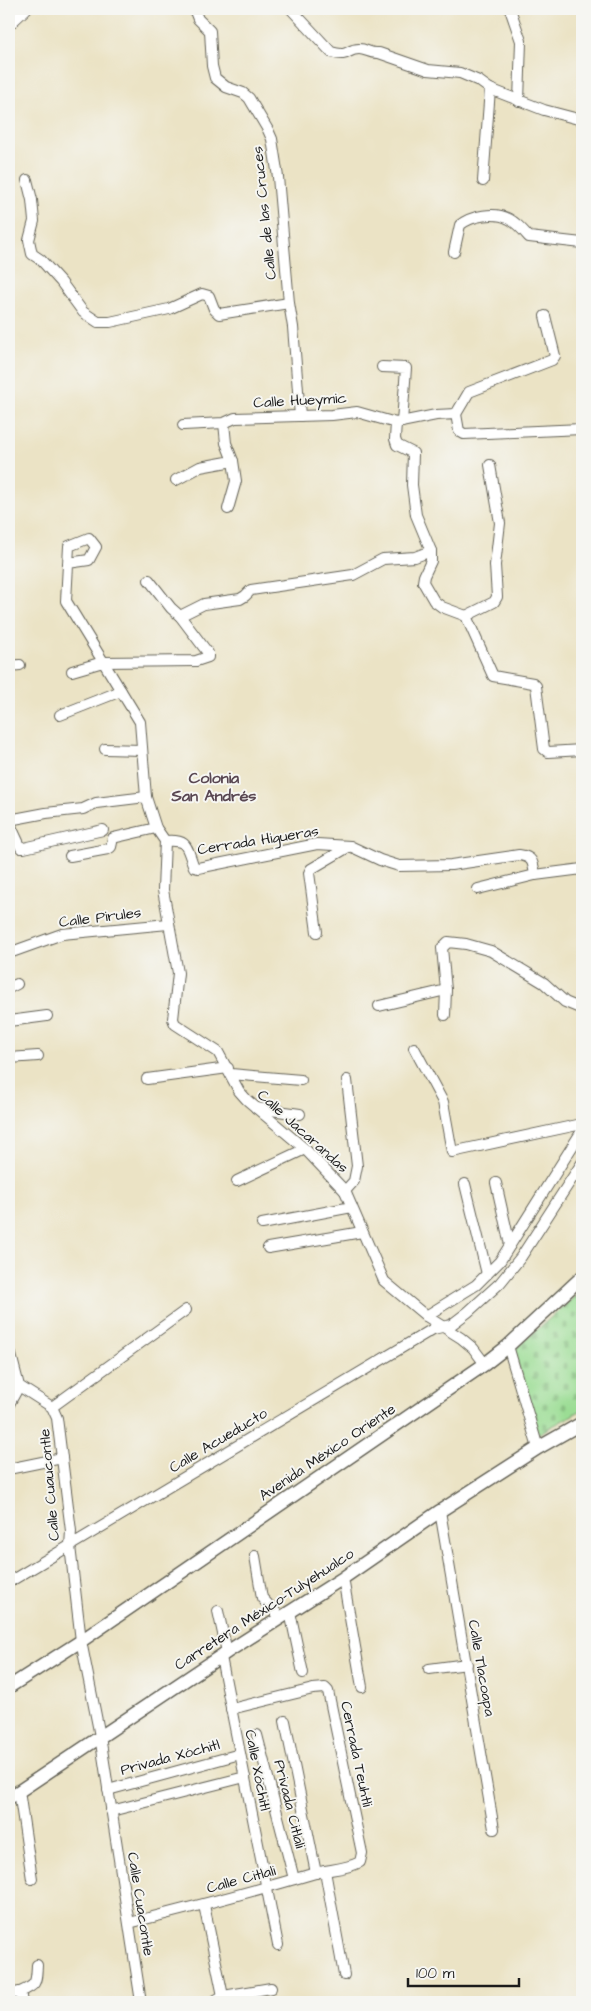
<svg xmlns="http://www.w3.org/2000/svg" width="591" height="2011" font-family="'Architects Daughter',sans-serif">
  <defs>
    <pattern id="cemetery-stones" width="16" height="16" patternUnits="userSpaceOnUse" patternTransform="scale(1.25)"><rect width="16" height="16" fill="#9bdd94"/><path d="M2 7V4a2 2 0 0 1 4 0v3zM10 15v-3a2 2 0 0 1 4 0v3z" fill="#85bd7f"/></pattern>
  </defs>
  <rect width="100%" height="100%" fill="#f6f6f2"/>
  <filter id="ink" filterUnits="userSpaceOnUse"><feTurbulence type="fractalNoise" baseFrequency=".02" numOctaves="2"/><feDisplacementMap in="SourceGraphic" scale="10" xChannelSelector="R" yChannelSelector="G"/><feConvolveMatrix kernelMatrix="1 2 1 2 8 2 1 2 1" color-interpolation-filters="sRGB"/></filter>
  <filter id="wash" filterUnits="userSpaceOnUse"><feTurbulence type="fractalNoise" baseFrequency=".0096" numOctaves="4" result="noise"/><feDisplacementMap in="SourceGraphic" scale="20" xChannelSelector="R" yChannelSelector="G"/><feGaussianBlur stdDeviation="1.12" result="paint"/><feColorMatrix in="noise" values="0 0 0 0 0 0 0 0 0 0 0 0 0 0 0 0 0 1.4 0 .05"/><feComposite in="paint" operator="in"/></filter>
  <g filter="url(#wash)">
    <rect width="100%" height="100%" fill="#ebe3c5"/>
    <!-- cemetery -->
    <path fill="url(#cemetery-stones)" stroke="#5c7c58" d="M582,1290V1410L538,1434L514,1350Z"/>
  </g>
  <g filter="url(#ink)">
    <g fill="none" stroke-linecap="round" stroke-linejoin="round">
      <!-- minor casing -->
      <g stroke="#646257" stroke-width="12">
        <g id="minor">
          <path d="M194,9L198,19L210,31L212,66L215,78L226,87L243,93L249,98L268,130L272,139L278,177L289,303L293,327L300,416"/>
          <path d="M291,9L331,52C350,58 346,49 359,49C367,49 369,54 379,53L428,70L460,73L479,81L490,89L544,110L582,120"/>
          <path d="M510,9L521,41L519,101"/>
          <path d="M9,25L26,9"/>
          <path d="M27,180L32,200L34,221L29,240L32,254L41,260L61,282L83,312L98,322H110L169,309L202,294L209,296L214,309L219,314L289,303"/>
          <path d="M483,181L490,89"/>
          <path d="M454,252L460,225C471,216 495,211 509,219C517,223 523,230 529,237L582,243"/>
          <path d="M382,367L406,368L402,422"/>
          <path d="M456,414L469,392L552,360L555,356L545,316"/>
          <path d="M224,423L226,443L233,461L236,481L228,509"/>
          <path d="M396,423L395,439L397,445L413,453L412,485L416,515L431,551V561L424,576L423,582L434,601L442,607L466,616L493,676L533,683L536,686L544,749L548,752L582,750"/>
          <path d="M183,425L224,423L235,418L332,415L357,412L396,423L436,415L456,414L459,431L464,434L582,429"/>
          <path d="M176,480L200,467L233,461"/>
          <path d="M68,563L89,560L96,547L89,538L69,546L66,601L140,722L146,797L156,828L165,841L163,890L178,973L173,1019L175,1024L218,1052L239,1091L247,1100L305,1149L345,1191L384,1281L426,1316L461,1338L473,1348L485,1364"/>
          <path d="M180,616L204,604L240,599L245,596L251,590L353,575L383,559L415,557L431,551"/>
          <path d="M466,616L494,602L497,597L495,565L500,523L490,465"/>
          <path d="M9,666L20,665"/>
          <path d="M72,671L103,662L196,661L208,657V653L180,616L171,608L149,580"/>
          <path d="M60,715L121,691"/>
          <path d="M105,749L142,750"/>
          <path d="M9,820L46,813L83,809L96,803L146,797"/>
          <path d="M9,822L21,848H24L103,830"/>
          <path d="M165,841C190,839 186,848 194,867L198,868L317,844L350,846L380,860L399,866L451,865L519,855C533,857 533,862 535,875"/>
          <path d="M70,856L108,849L111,847L113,838L156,828"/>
          <path d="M478,889L535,875L582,869"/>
          <path d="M317,932L309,873L311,869L350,846"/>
          <path d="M9,953L62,934L168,924"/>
          <path d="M9,988L17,984"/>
          <path d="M379,1006L446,990"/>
          <path d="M445,1015L446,990L442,948L448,942L466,944L491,951L544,983L565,1002L582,1009"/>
          <path d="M9,1021L47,1016"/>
          <path d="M414,1048L443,1102L452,1152L582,1124"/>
          <path d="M9,1058L38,1056"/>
          <path d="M231,1074L301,1080"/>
          <path d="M147,1079L228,1068"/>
          <path d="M256,1108L300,1114"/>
          <path d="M237,1181L305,1149"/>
          <path d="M496,1183L510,1245"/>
          <path d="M465,1184L487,1274"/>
          <path d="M345,1191L354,1181L357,1166L347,1080"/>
          <path d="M262,1224L352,1207"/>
          <path d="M268,1248L362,1232"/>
          <path d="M426,1316L476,1285L500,1261L582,1131"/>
          <path d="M508,1346L538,1448"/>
          <path d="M9,1347L19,1386L52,1407L57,1418L71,1531L70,1546L81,1641L100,1736L141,2002"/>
          <path d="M9,1404L19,1386"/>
          <path d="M52,1407L186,1310"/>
          <path d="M581,1424L582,1435"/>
          <path d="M13,1468L62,1458"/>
          <path d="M440,1511L494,1829"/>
          <path d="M255,1556L262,1598L281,1618"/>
          <path d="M343,1578L362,1687"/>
          <path d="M9,1582L433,1329L451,1325L468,1312L500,1283L521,1257L582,1163"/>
          <path d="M218,1611L227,1652"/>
          <path d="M290,1612L303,1673"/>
          <path d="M221,1657L278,1945"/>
          <path d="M429,1669L467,1664"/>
          <path d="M285,1721L316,1873"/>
          <path d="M257,1735L294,1879"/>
          <path d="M108,1790L240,1754"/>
          <path d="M19,1791L32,1879"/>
          <path d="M111,1811L245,1777"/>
          <path d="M325,1871L344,1975"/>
          <path d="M204,1905L223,1996L271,1988"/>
          <path d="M129,1923C190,1908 251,1892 312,1874C328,1869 345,1870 360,1862L362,1853L328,1691L325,1688L313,1689L231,1709"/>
          <path d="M9,1994L20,1992"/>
          <path d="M22,2002L20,1992C37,1985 36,1983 37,1965"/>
          <path d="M212,2002L223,1996L225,2001"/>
        </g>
      </g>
      <!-- major casing -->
      <g stroke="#646257" stroke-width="15">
        <g id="major">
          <path d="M9,1687L81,1641L485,1364L508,1346L582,1277"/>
          <path d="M9,1798L227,1652L343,1578L440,1511L538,1448L582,1423"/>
        </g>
      </g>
      <!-- minor -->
      <use href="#minor" stroke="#fff" stroke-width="10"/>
      <!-- major -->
      <use href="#major" stroke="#fff" stroke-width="12"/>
    </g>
  </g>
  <g text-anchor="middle" stroke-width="4" stroke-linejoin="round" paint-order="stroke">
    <!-- street labels -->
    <g font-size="15" fill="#1c1c1c" stroke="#f6f6f2">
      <text transform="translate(264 213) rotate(-96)" y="5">Calle de las Cruces</text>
      <text transform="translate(300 400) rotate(-3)" y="5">Calle Hueymic</text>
      <text transform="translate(258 840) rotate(-9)" y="5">Cerrada Higueras</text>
      <text transform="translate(100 917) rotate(-7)" y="5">Calle Pirules</text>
      <text transform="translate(303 1131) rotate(42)" y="5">Calle Jacarandas</text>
      <text transform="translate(218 1440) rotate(-31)" y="5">Calle Acueducto</text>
      <text transform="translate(327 1452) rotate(-34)" y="5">Avenida México Oriente</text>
      <text transform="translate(49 1485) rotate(-95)" y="5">Calle Cuaucontle</text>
      <text transform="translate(264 1609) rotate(-33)" y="5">Carretera México-Tulyehualco</text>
      <text transform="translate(482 1668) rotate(80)" y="5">Calle Tlacoapa</text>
      <text transform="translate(357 1754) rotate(78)" y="5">Cerrada Teuhtli</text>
      <text transform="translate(170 1757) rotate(-15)" y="5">Privada Xóchitl</text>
      <text transform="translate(258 1770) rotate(79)" y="5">Calle Xóchitl</text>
      <text transform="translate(290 1804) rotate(76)" y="5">Privada Citlali</text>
      <text transform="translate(241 1879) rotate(-15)" y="5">Calle Citlali</text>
      <text transform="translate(141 1904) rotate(81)" y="5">Calle Cuacontle</text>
    </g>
    <!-- neighbourhood labels -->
    <g font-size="16" font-weight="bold" fill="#594752" stroke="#f6f6f2">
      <text x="214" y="783">Colonia<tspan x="214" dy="18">San Andrés</tspan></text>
    </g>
  </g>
  <!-- margin -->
  <rect width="591" height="2011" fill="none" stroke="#f6f6f2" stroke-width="30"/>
  <!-- scale -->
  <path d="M408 1978v8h111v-8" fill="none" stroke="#1c1c1c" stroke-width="2.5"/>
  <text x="416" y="1978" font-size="15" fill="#1c1c1c" stroke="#f6f6f2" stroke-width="4" paint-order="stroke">100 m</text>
</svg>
